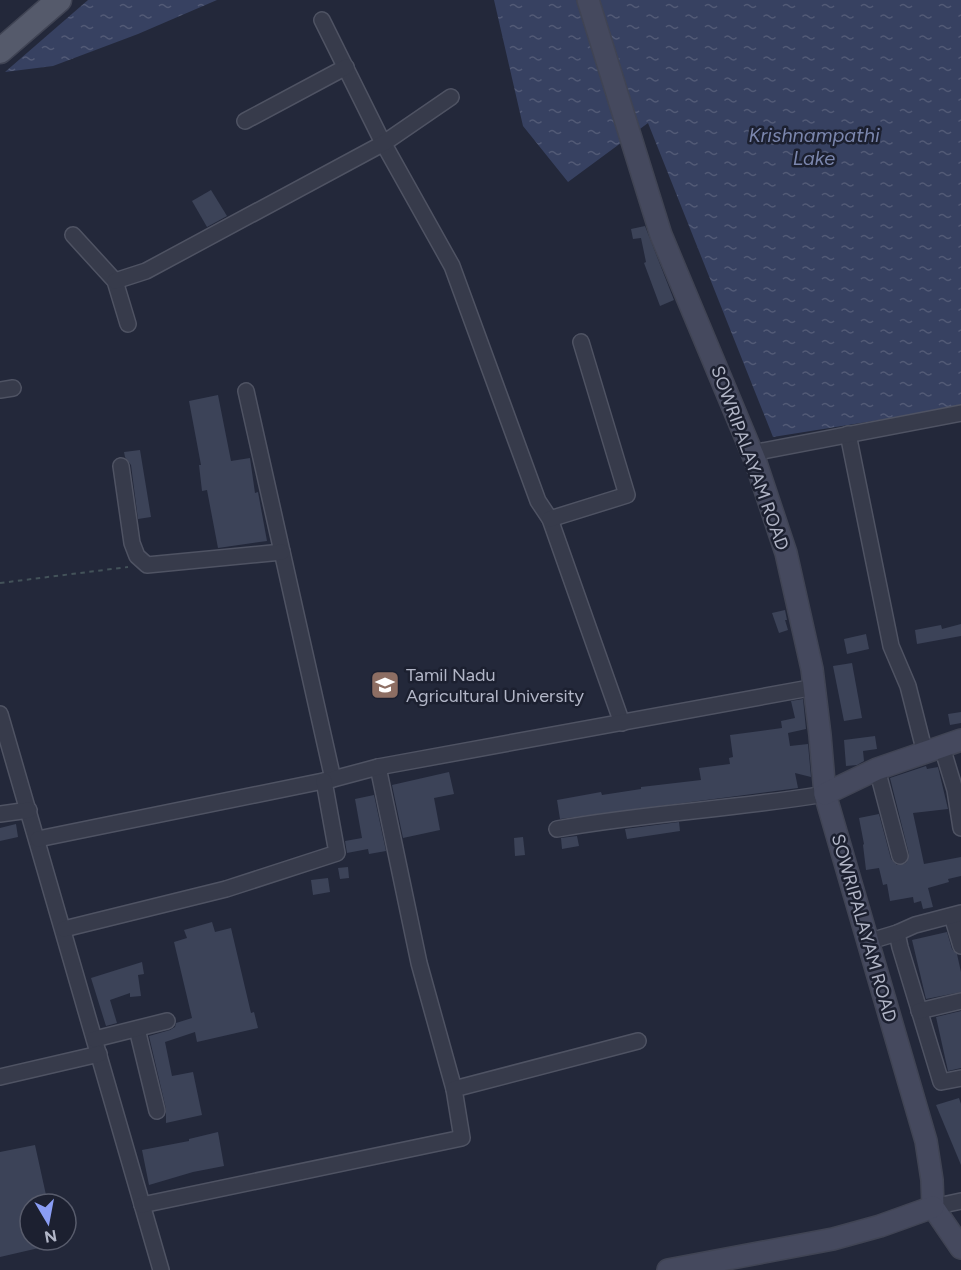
<svg xmlns="http://www.w3.org/2000/svg" width="961" height="1270" font-family="Figtree,sans-serif">
  <defs>
    <pattern id="water-ripples" width="26" height="14" patternUnits="userSpaceOnUse" patternTransform="scale(1.5)"><rect width="26" height="14" fill="#374161"/><path d="M2 4q2-2 4 0t4 0M15 11q2-2 4 0t4 0" fill="none" stroke="#525a76"/></pattern>
  </defs>
  <rect width="100%" height="100%" fill="#23283a"/>
  <!-- water -->
  <g fill="url(#water-ripples)">
    <path d="M88,0H217L138,34L53,66L5,72Z"/>
    <path d="M494,0H961V407L773,437L648,123L568,182L523,126Z"/>
  </g>
  <!-- building -->
  <g fill="#3c4358">
    <path d="M211,190L227,216L207,227L192,201Z"/>
    <path d="M645,226L674,300L660,306L644,263L646,262L641,238L633,239L631,229Z"/>
    <path d="M218,395L231,461L250,458L255,493L258,492L267,541L218,548L207,490L202,491L199,465H201L189,401Z"/>
    <path d="M140,450L151,517L138,519L131,465L125,457L124,452Z"/>
    <path d="M785,610L787,620H785L788,630L779,633L772,613Z"/>
    <path d="M961,624V636L917,644L915,630L941,625L942,629Z"/>
    <path d="M866,634L869,649L847,654L844,639Z"/>
    <path d="M852,663L862,718L844,721L833,666Z"/>
    <path d="M803,699L806,729L788,733L790,746L808,744L811,777L795,773L798,788L560,819L557,800L601,792L602,795L641,789V787L701,780L699,768L730,764L729,758L733,757L730,735L782,728L781,721L795,718L791,701Z"/>
    <path d="M961,712V723L950,725L948,714Z"/>
    <path d="M875,736L877,749L863,751L864,761L857,765L846,766L844,740Z"/>
    <path d="M926,766L927,769L938,767L948,809L913,813L924,864L961,857V876L948,879L949,882L928,888L933,907L923,909L921,901L914,903L913,897L890,901L887,884L883,885L879,868L866,870L863,845L864,844L859,818L879,814L891,859L897,865L906,863L909,854L890,778Z"/>
    <path d="M449,772L454,794L434,798L440,830L403,838L392,785Z"/>
    <path d="M374,795L386,851L369,854L368,849L347,853L345,841L362,838L355,799Z"/>
    <path d="M679,822L680,831L627,839L625,829Z"/>
    <path d="M16,824L18,837L0,841V828Z"/>
    <path d="M577,836L579,846L562,849L561,838Z"/>
    <path d="M523,837L525,855L515,856L514,838Z"/>
    <path d="M348,867L349,878L340,879L338,868Z"/>
    <path d="M328,878L330,892L313,895L311,880Z"/>
    <path d="M212,922L215,932L231,928L251,1013L254,1012L258,1028L197,1042L195,1032L165,1042L172,1076L193,1072L202,1115L166,1123V1109L149,1036L170,1030L175,1027L176,1023L192,1018L174,942L187,938L184,930Z"/>
    <path d="M947,932L952,949L957,954L961,972V992L926,999L912,940Z"/>
    <path d="M142,962L144,974L138,975L141,996L130,997V993L110,1000L117,1023L106,1026L91,978Z"/>
    <path d="M961,1011V1068L948,1071L936,1017Z"/>
    <path d="M959,1098L961,1104V1165L936,1105Z"/>
    <path d="M218,1132L224,1166L193,1172L149,1185L142,1150L189,1141V1139Z"/>
    <path d="M35,1145L48,1204H30V1240H55L56,1244L0,1257V1152Z"/>
  </g>
  <g fill="none" stroke-linecap="round" stroke-linejoin="round">
    <!-- street casing -->
    <g stroke="#4f5363" stroke-width="18">
      <g id="street">
        <path d="M322,20L381,139L452,266L538,501L550,519L622,723"/>
        <path d="M245,121L346,67"/>
        <path d="M73,235L115,281L128,324"/>
        <path d="M115,281L146,271L384,143L451,97"/>
        <path d="M0,390L13,388"/>
        <path d="M246,391L333,779"/>
        <path d="M848,434L891,646L908,686L925,753"/>
        <path d="M752,453L961,413"/>
        <path d="M121,466L132,543L137,556L147,565L282,552"/>
        <path d="M550,519L627,495L581,342"/>
        <path d="M0,714L161,1270"/>
        <path d="M942,747L955,790L961,828"/>
        <path d="M378,767L419,963L454,1089"/>
        <path d="M877,769L900,856"/>
        <path d="M0,814L29,810"/>
        <path d="M557,829C645,813 736,809 825,794"/>
        <path d="M38,839L333,779L378,767L815,687"/>
        <path d="M952,916L961,946"/>
        <path d="M64,929L226,889L337,853L324,781"/>
        <path d="M897,933L900,947L941,1082L961,1078"/>
        <path d="M867,942L897,933L915,925L961,913"/>
        <path d="M919,1011L961,1001"/>
        <path d="M137,1029L157,1111"/>
        <path d="M95,1039L167,1021"/>
        <path d="M0,1077L99,1054"/>
        <path d="M142,1205L462,1138L454,1089L638,1041"/>
        <path d="M933,1207L961,1201"/>
      </g>
    </g>
    <!-- secondary casing -->
    <g stroke="#404454" stroke-width="24">
      <g id="secondary">
        <path d="M588,0L661,235L755,460L786,553L812,669L820,735L825,794L926,1141L932,1180L933,1207L961,1248"/>
        <path d="M825,794L877,769L961,740"/>
        <path d="M668,1270L833,1239L880,1226L933,1207"/>
      </g>
    </g>
    <!-- primary casing -->
    <g stroke="#404454" stroke-width="27">
      <path id="primary" d="M0,51L59,0"/>
    </g>
    <!-- path -->
    <path stroke="#435259" stroke-width="2" stroke-dasharray="4.5 4.5" stroke-linecap="butt" d="M0,583L128,567"/>
    <!-- street -->
    <use href="#street" stroke="#373b4b" stroke-width="15"/>
    <!-- secondary -->
    <use href="#secondary" stroke="#45495e" stroke-width="21"/>
    <!-- primary -->
    <use href="#primary" stroke="#555a6b" stroke-width="24"/>
  </g>
  <!-- icons -->
  <defs>
    <g id="university-square" transform="scale(1.5)"><rect x="-9" y="-9" width="18" height="18" rx="4" fill="#8d6e63" stroke="#1c2030"/><path d="M0-5L7-2L0 1L-7-2ZM-4 1L0 2.5L4 1V4Q0 6-4 4Z" fill="#fff"/></g>
  </defs>
  <g fill-rule="evenodd">
    <use href="#university-square" x="385" y="685"/>
  </g>
  <g text-anchor="middle" stroke-width="5" stroke-linejoin="round" paint-order="stroke">
    <!-- street labels -->
    <g font-size="18" fill="#b2b6c7" stroke="#1c2030">
      <text transform="translate(750 458) rotate(70)" y="6">SOWRIPALAYAM ROAD</text>
      <text transform="translate(864 928) rotate(74)" y="6">SOWRIPALAYAM ROAD</text>
    </g>
    <!-- poi labels -->
    <g font-size="18" fill="#b2b6c7" stroke="#1c2030" text-anchor="start">
      <text x="406" y="681">Tamil Nadu<tspan x="406" dy="21">Agricultural University</tspan></text>
    </g>
    <!-- water labels -->
    <g font-size="20" font-style="italic" fill="#7b86ad" stroke="#1c2030">
      <text x="814" y="142">Krishnampathi<tspan x="814" dy="23">Lake</tspan></text>
    </g>
  </g>
  <!-- north arrow -->
  <g transform="translate(48 1222) rotate(170)"><circle r="28" fill="#1c2030" stroke="#585c6c" stroke-width="1.5"/>
  <path d="M0-4.5L10 22L0 15L-10 22Z" fill="#8a9df4"/>
  <text y="-9" font-size="16" font-weight="bold" text-anchor="middle" fill="#b2b6c7">N</text>
  </g>
</svg>
